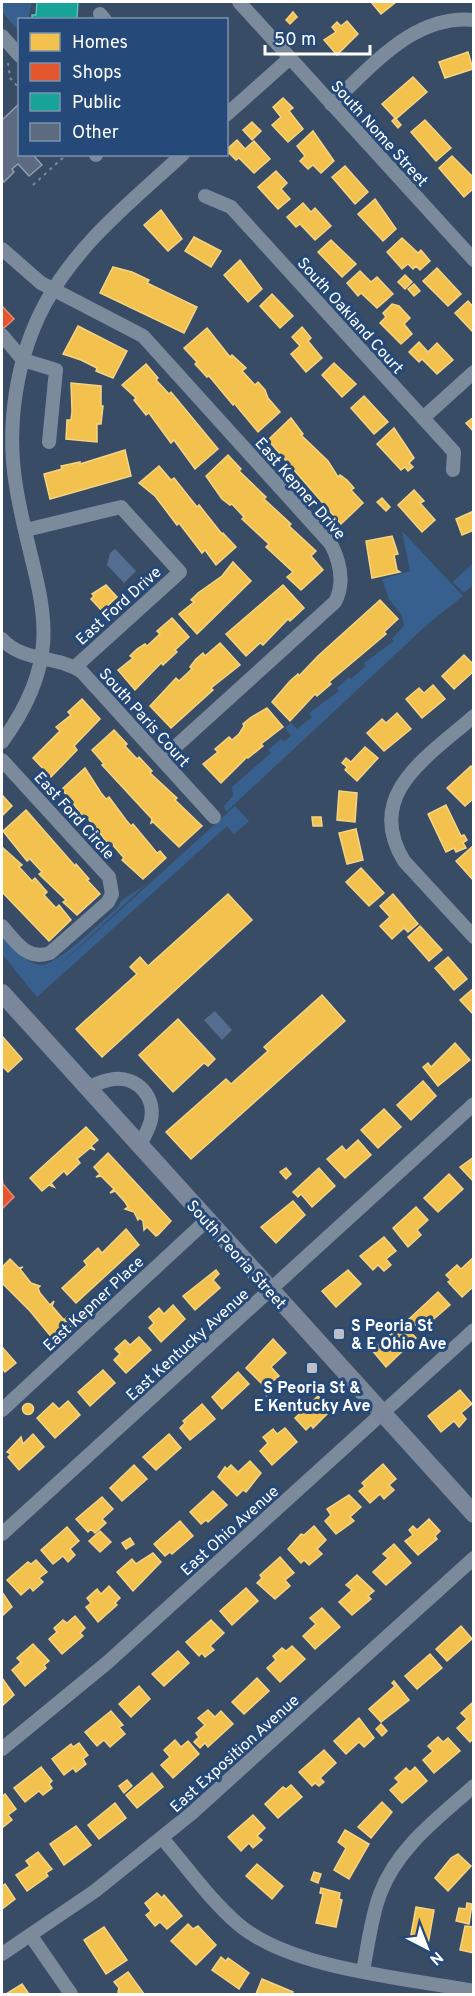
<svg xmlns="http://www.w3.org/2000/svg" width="475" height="1996" font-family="Overpass,sans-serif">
  <rect width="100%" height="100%" fill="#384c65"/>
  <!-- green -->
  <g fill="#38608f">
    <path d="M2,2H32L28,19L20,20L19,31L2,12Z"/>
    <path d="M402,531L463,596L429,623L226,812L224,806L233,796L232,787L271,753L268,750L281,739L284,742L291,735L285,728L291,723L297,729L312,717L309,713L339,691L337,688L349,677L351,679L366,666L364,663L394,641L392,639L404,626L402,616L389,599L382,579L410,571Z"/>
    <path d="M473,563V585L464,593L453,582Z"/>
    <path d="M235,806L249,821L234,834L227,826L37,997L2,954V932C12,944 24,962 40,965C56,967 104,919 118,907L122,900L145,885L48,976Z"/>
  </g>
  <!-- water -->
  <g fill="#536e90">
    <path d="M115,549L136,571L124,583L107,565L110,553Z"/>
    <path d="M215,1011L232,1030L222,1040L204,1020Z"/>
  </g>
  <!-- homes -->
  <g fill="#f2c14e" stroke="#f6d483" stroke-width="1.5">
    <path d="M371,2H396L381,14Z"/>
    <path d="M293,12L297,17L290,24L286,20Z"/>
    <path d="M347,21L358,34L337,55L324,40L336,32L332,27L337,22L341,26Z"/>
    <path d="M468,52L473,69L445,78L439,62Z"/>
    <path d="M413,77L427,92L396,119L401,125L398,128L392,121L395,118L382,104Z"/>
    <path d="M283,98L293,108L289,111L303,129L288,142L272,125L281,117L273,107Z"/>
    <path d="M425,120L451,148L436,161L411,132Z"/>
    <path d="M252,122L261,131L252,140L243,130Z"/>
    <path d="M313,131L334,161L321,173L313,165L308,169L300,161L305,156L297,146Z"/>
    <path d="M237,140L245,149L254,141L270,159L254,173L239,158L236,160L226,150Z"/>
    <path d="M452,156L474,178V188L464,197L439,168Z"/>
    <path d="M345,166L368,192L355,204L332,177Z"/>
    <path d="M276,171L287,183L281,189L290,199L278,209L258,187Z"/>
    <path d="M375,199L396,229L383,241L358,214Z"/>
    <path d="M303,203L311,212L315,208L331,226L315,240L300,224L296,227L287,217Z"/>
    <path d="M161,210L182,239L168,251L144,225Z"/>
    <path d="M194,237L221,251L211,267L185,251Z"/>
    <path d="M402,238L418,253L421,250L430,261L420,270L416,266L413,269L408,264L402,269L387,252Z"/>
    <path d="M331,240L356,264L342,277L318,252Z"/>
    <path d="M240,260L262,289L248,302L224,275Z"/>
    <path d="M113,267L132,272L149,280L147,283L197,307L184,333L100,293Z"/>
    <path d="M437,268L461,294L448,306L423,281Z"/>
    <path d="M360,271L371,282L377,277L393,294L377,308L361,293L358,296L347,283Z"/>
    <path d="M405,275L412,282L405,289L398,282Z"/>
    <path d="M414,284L420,291L414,296L408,289Z"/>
    <path d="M272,294L293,316L280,328L260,306Z"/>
    <path d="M468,301L474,308V333L455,313Z"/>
    <path d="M392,304L399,306L410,318L404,324L412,334L401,344L380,323L386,317L383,313Z"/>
    <path d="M78,326L127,351L113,378L96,371L97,368L81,360L63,354Z"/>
    <path d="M302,327L311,338L308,341L322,358L306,372L291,354L300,346L292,337Z"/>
    <path d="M207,328L230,357L232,355L246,368L242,371L255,385L258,382L265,390L268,398L280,412L258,432L234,403L233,405L209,376L207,377L195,364L197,362L184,348Z"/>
    <path d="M419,342L428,352L437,343L453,360L437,374L422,359L419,362L409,352Z"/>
    <path d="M334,363L356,384L342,397L322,375Z"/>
    <path d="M146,364L158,378L156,380L169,394L171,392L218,449L195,469L174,440L171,443L149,413L146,415L134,400L136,398L122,385Z"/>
    <path d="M71,383L101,386V406H103L101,424H97V442L66,439L67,420H71L72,411Z"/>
    <path d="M364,396L388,422L374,434L351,408Z"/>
    <path d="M474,417V432L466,423Z"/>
    <path d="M291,418L303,434L301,435L328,461L338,477L340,475L347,480L354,488L351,490L363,503L341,524L268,440Z"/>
    <path d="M394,428L414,458L409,463L413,467L408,471L405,467L401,470L377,444Z"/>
    <path d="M125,450L131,476L50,499L44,474L62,469L61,466L80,462V464Z"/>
    <path d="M228,455L241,469L239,471L266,497L264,499L291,524L289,526L316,551L311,556L323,570L301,590L287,577L293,572L266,547L269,544L242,519L244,517L232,504L230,505L222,499L206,476Z"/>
    <path d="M159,466L171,480L174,478L197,507L199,505L222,534L223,533L236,547L216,565L205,550L202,553L179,523L177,525L155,496L139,483Z"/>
    <path d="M414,490L424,501L420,503L435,520L422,532L398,505Z"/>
    <path d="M382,498L390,507L386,511L377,502Z"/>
    <path d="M474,511V530L462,535L456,519Z"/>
    <path d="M392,536L398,554L394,555L397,570L400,572L372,578L366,541Z"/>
    <path d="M233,562L251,581L197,634L179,614L194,602L191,600L198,593L222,576Z"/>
    <path d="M106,585L117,597L102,611L91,599L94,596L92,594Z"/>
    <path d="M283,585L304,608L290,621L288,619L263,645L260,643L246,656L226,634Z"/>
    <path d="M380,600L398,619L384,632L386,634L329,682L331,684L317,696L315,694L290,721L272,702L290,681L298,674L299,676L318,656Z"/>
    <path d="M172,618L189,637L175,650L177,652L163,665L161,663L135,690L118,670L133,658L130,656L137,649L145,644L147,646L160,634L157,631Z"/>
    <path d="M220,643L240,665L211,688L213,690L171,728L150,706L176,678L179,681L192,669L190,667L196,659L203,653L205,656Z"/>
    <path d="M464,655L474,665V671L454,689L442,676Z"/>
    <path d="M433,685L445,699L422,718L406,699L419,688L424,693Z"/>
    <path d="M82,699L100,719L74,746L77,750L51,777L33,758L60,731L56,727L71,715L68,712Z"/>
    <path d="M267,708L283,727L261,744L263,746L248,758L247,757L221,783L203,764L218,752L215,749L229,737L232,740L239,734L244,726L243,724L250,718Z"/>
    <path d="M397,713L411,729L384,751L367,733L382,719L386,723Z"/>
    <path d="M114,730L127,744L125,746L137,759L139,757L152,771L150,773L177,798L175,800L202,826L179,847L153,822L151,823L152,819L102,765L104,764L92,750Z"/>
    <path d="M365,747L378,758L357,781L345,770L347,767L342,763L346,758L351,762Z"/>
    <path d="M471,766L474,768V798L465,806L447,788Z"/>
    <path d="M85,768L101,793L106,799L109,797L126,820L131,826L133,824L157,853L160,851L166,858L143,879L122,860L124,858L112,844L110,846L87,817L85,819L62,789Z"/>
    <path d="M339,791L357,793L355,822L337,820Z"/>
    <path d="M2,795L12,806L2,816Z"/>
    <path d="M446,805L461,836L464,835L467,840L463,843L466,848L456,852L454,848L446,852L428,814Z"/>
    <path d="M26,810L75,866L76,864L89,879L87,880L100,894L77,915L63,902L66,900L39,874L42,872L30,859L27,861L3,831Z"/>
    <path d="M312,817H321L322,826H313Z"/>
    <path d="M356,829L363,860L347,864L339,833Z"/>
    <path d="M473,846H474V881L456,861Z"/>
    <path d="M2,847L22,865L19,867L32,881L35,878L47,892L44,895L56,908L59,905L71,920L49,941L2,892Z"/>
    <path d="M361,868L384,893L369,906L346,882Z"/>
    <path d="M228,894L252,920L102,1057L76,1029L137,974L130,967L140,957L148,966Z"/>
    <path d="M393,894L418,924L408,932L404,928L392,939L380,926L390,917L380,906Z"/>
    <path d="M420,926L442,950L429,961L408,937Z"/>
    <path d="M448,957L467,979L454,990L435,968Z"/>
    <path d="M474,988V1015L460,1000Z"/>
    <path d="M322,995L345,1021L191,1159L166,1132L226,1079L231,1084L268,1051L264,1047Z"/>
    <path d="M178,1019L215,1059L208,1066L204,1063L173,1092L139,1055Z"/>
    <path d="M2,1036L22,1059L8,1072L2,1066Z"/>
    <path d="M455,1043L470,1060L438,1086L423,1067L428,1063L431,1067Z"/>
    <path d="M423,1081L436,1096L411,1120L397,1105Z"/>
    <path d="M384,1109L401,1127L378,1148L361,1130Z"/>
    <path d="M86,1127L98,1140L91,1146L95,1150L90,1148L77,1159L80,1163L67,1175L64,1171L51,1183L54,1187L49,1185L42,1191L30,1178Z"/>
    <path d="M358,1140L371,1155L345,1178L327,1159L342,1146L346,1151Z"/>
    <path d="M108,1153L171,1221L158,1235L156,1236L147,1227L144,1230L143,1221L140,1218L138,1220L134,1212L125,1209L128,1207L125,1202L115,1191L110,1193L114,1189L101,1176L96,1177L100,1174L94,1167Z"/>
    <path d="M474,1157V1180L473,1181L460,1167Z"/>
    <path d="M286,1168L291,1174L286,1179L280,1172Z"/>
    <path d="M319,1168L335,1186L312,1207L301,1194L298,1197L293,1192Z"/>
    <path d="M449,1174L463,1189L438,1212L424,1198Z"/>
    <path d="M293,1201L305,1215L276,1243L261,1227Z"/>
    <path d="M416,1207L428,1220L417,1230L421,1235L408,1247L393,1228Z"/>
    <path d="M126,1229L139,1245L76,1303L62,1288L87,1265L84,1261L98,1248L102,1253Z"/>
    <path d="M384,1237L396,1251L386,1259L391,1265L384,1271L378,1265L373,1270L360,1256Z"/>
    <path d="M473,1258L474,1286L462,1297L448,1282L451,1280L446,1275L457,1265L461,1269Z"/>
    <path d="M10,1259L19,1268L23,1267L20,1269L31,1283L40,1286L38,1288L40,1293L50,1305L54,1301L52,1306L64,1320L68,1316L69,1318L66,1322L72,1328L61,1340L53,1339L30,1311L2,1283V1267Z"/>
    <path d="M216,1270L219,1274L213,1280L220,1288L195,1310L183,1296Z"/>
    <path d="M348,1270L361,1284L336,1307L322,1291Z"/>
    <path d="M438,1292L450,1305L420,1331L409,1319Z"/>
    <path d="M173,1305L185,1319L161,1342L149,1328L154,1323L149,1317L159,1308L164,1314Z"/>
    <path d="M403,1324L416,1338L386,1367L372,1350Z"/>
    <path d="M139,1337L151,1350L126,1373L114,1360L120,1354L115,1349L125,1340L130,1345Z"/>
    <path d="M273,1339L286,1353L271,1367L279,1376L266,1387L271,1392L267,1396L262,1390L265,1387L246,1368Z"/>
    <path d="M2,1347L16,1363L5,1372L2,1368Z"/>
    <path d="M103,1370L115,1383L90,1406L78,1392Z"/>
    <path d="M238,1372L249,1384L222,1409L212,1397Z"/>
    <path d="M460,1390L472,1404L461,1413L466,1419L459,1427L454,1421L441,1432L428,1416Z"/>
    <path d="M318,1396L331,1410L313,1428L311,1425L306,1430L295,1418Z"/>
    <path d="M68,1401L80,1415L55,1438L37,1418L53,1403L59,1409Z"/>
    <circle cx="28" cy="1409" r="5.5"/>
    <path d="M202,1404L215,1419L190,1440L180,1428L185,1423L183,1421Z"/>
    <path d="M285,1428L297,1442L272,1465L260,1451L268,1443L263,1437L273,1429L277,1434Z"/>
    <path d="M33,1434L44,1447L19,1470L8,1457L11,1454L7,1452L21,1437L23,1444Z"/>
    <path d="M169,1434L181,1448L156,1470L143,1457Z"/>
    <path d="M250,1461L261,1473L246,1492L243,1490L237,1496L218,1477L225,1467L227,1469L231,1465L238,1472Z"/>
    <path d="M383,1464L396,1479L389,1485L394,1490L384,1499L380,1494L370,1503L359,1491L365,1486L362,1483Z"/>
    <path d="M134,1465L147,1479L122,1501L110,1488Z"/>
    <path d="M213,1491L227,1505L208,1522L206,1520L201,1524L190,1512Z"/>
    <path d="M349,1495L361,1507L350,1517L354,1521L336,1534L325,1521L331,1515L327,1509Z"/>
    <path d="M102,1497L113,1509L102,1519L106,1523L95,1533L91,1529L88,1532L76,1519Z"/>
    <path d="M429,1519L440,1531L435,1536L437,1539L418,1555L405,1541L413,1535L409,1530L413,1526L417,1530Z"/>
    <path d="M180,1521L193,1536L172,1554L170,1552L165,1556L154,1544Z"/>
    <path d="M314,1526L326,1540L317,1549L322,1554L309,1565L304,1560L301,1563L288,1549L301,1534L304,1535Z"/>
    <path d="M67,1527L79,1541L70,1549L75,1555L68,1562L63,1556L53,1564L41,1550Z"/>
    <path d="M100,1531L111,1542L100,1552L89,1541Z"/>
    <path d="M130,1538L134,1544L126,1549L122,1543Z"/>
    <path d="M394,1544L411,1563L386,1585L373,1572L388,1558L383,1554Z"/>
    <path d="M153,1553L161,1562L133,1591L117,1572L132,1559L136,1564Z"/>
    <path d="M280,1557L294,1573L285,1580L290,1586L275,1599L257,1583L262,1578L260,1575Z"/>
    <path d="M36,1560L47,1572L39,1578L43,1582L33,1591L30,1587L21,1595L7,1580L28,1562L31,1564Z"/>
    <path d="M357,1575L374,1591L368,1596L371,1599L352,1615L339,1602L352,1590L346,1585Z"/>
    <path d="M109,1586L120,1598L115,1603L117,1605L98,1622L86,1607L91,1603L87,1598L97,1589L101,1594Z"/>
    <path d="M246,1588L258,1601L232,1625L220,1611Z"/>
    <path d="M2,1592L12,1607L2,1616Z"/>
    <path d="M322,1608L340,1627L315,1649L303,1636L316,1624L310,1618Z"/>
    <path d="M75,1616L85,1628L80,1633L83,1636L62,1654L49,1639L57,1632L54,1628L63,1620L67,1623Z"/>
    <path d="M211,1620L224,1633L210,1646L214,1650L205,1657L202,1653L199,1656L186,1642Z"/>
    <path d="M461,1626L472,1639L447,1661L436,1649Z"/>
    <path d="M33,1644L49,1661L44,1665L46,1668L25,1686L12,1670L21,1662L17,1658Z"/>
    <path d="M292,1646L305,1659L280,1682L267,1668L276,1660L273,1656L282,1648L286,1651Z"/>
    <path d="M178,1651L189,1663L164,1686L152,1674Z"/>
    <path d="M430,1654L442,1668L417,1689L405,1676Z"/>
    <path d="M2,1678L14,1695L2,1706Z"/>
    <path d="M257,1678L269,1691L244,1714L232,1702Z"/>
    <path d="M394,1681L409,1700L381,1722L369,1709L395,1686L392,1683Z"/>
    <path d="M139,1686L150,1699L131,1717L119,1704Z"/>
    <path d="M472,1703L474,1738L470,1742L457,1728L467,1719L461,1713Z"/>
    <path d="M208,1710L215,1717L221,1711L233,1724L208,1747L205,1743L200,1748L194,1742L199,1737L196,1733L205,1725L198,1718Z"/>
    <path d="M111,1711L123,1725L119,1727L125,1734L110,1747L104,1740L97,1746L85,1732Z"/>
    <path d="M359,1718L374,1738L364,1747L359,1742L346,1754L334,1741Z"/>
    <path d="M381,1724L387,1731L382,1736L376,1729Z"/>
    <path d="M438,1737L443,1742L448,1738L460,1751L434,1773L423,1760L433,1751L428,1746Z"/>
    <path d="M175,1740L181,1747L188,1741L199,1754L173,1778L161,1765L170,1757L164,1750Z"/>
    <path d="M79,1743L88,1755L83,1759L86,1764L76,1772L73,1768L64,1775L52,1759L71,1744L73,1747Z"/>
    <path d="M324,1750L336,1763L320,1778L324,1782L319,1786L315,1783L312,1786L299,1772Z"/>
    <path d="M41,1767L52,1781L49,1784L52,1788L43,1795L39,1791L25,1802L14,1788Z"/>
    <path d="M415,1767L427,1781L402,1803L390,1790L399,1782L395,1778L406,1768L410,1772Z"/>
    <path d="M152,1773L163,1787L137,1808L126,1795Z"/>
    <path d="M127,1780L132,1786L124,1793L119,1786Z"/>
    <path d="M291,1785L302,1797L278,1818L265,1804L283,1787L286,1789Z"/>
    <path d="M5,1794L16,1809L8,1815L12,1820L2,1828V1797Z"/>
    <path d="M382,1802L392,1812L371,1838L358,1827Z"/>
    <path d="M115,1803L126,1818L99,1839L88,1825Z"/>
    <path d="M253,1815L265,1828L257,1836L262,1840L253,1848L249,1843L241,1851L228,1837Z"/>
    <path d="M76,1826L91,1845L64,1865L50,1844Z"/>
    <path d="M345,1830L369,1844L349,1879L334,1870L346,1848L338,1842Z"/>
    <path d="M38,1852L52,1869L46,1873L48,1876L27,1891L16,1875L30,1866L26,1861Z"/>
    <path d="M458,1854L471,1866L448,1891L435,1878L451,1858Z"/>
    <path d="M257,1864L283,1886L272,1899L246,1876Z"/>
    <path d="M314,1872L321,1874L318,1883L311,1880Z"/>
    <path d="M5,1884L15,1899L2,1909V1886Z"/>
    <path d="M321,1888L340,1893L339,1899L342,1900L336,1927L316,1923L323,1894L320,1893Z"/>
    <path d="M157,1893L162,1898L164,1895L182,1916L167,1929L160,1922L155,1926L146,1915L151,1911L145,1903Z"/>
    <path d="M467,1903L472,1904L469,1924L456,1921L459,1908L466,1909Z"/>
    <path d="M416,1907L434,1910L428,1944L410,1940Z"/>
    <path d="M188,1924L193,1929L198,1926L216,1945L196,1965L171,1941Z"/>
    <path d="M465,1926L474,1927V1953L460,1950Z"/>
    <path d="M104,1927L127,1960L106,1974L84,1940Z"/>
    <path d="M221,1957L226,1961L228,1958L249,1973L239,1989L212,1970Z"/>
    <path d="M128,1972L144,1994H120L118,1992L119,1988L114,1982Z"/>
    <path d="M262,1979L293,1992L292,1994H256Z"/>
    <path d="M22,1984L29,1994H6Z"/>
  </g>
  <!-- shops -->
  <g fill="#e4572e" stroke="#ec896d" stroke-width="1.5">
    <path d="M2,306L14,319L4,328L2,326Z"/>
    <path d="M2,1178L3,1184L14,1197L2,1209Z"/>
  </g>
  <!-- public -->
  <path fill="#17a398" stroke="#5dbfb7" stroke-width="1.5" d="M37,2H78L77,19L32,20V15H36Z"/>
  <!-- building -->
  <path fill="#5c6b7f" stroke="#8f9cab" stroke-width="1.5" d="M20,103V154H36L34,156L42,165L29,176L18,164L12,169L14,172L4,182L2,179V120Z"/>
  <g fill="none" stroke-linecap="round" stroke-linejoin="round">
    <!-- path -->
    <g stroke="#7c8b9c" stroke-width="2" stroke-dasharray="3 4.5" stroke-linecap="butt">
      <path d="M8,63L10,78L20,89"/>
      <path d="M33,185L67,154"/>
    </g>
    <!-- minor -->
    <g stroke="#7c8b9c" stroke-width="14">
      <path d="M239,2L474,260"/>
      <path d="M100,14L105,20"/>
      <path d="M2,36L20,56"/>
      <path d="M331,104C372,67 413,14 474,20"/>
      <path d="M226,115L290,58"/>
      <path d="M96,155V154"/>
      <path d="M205,196L231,207L423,418L454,452L453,470"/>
      <path d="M2,249L41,283L143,336L331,544C340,562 345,583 335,602L162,759"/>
      <path d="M2,335L23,360L56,370L49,442"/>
      <path d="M423,418L474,372"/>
      <path d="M26,530L121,507L180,572L75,667"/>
      <path d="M2,639C22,662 57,655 82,672L214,817"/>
      <path d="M474,716C429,756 363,794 404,861L474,937"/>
      <path d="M2,742C75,642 33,592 16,486C6,426 16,358 45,304C78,243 132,201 183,154"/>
      <path d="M2,760L109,877L112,894L108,902L50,953C27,961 16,942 2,926"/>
      <path d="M87,1088C96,1084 104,1080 114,1079C137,1076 156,1097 151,1120C149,1129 143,1138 140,1146"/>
      <path d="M2,1410L207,1220"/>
      <path d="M2,1534L474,1104"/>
      <path d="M2,1749L108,1662L474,1330"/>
      <path d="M162,1838C187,1867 209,1899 238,1924C291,1969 404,1978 474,1991"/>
      <path d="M31,1936L71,1994"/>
      <path d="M2,1954L95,1891L192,1813L474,1558"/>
      <path d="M363,1971C368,1945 371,1918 380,1894C397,1848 438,1818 474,1786"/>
    </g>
    <!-- major -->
    <path stroke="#7b889b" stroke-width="18" d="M2,993L474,1514"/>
  </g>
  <!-- markers -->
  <g fill="#b9c0c9" stroke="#254978" stroke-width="2">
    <rect x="333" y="1328" width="12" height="12" rx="3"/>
    <rect x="306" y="1362" width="12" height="12" rx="3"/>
  </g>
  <g text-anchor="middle" stroke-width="6" stroke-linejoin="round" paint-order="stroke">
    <!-- street labels -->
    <g font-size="16" fill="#fff" stroke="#254978">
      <text transform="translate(380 133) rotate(48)" y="6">South Nome Street</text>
      <text transform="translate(351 315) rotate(48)" y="6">South Oakland Court</text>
      <text transform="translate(301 488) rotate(49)" y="6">East Kepner Drive</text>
      <text transform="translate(118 605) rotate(-42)" y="6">East Ford Drive</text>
      <text transform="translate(145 717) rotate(48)" y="6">South Paris Court</text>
      <text transform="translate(75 815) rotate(48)" y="6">East Ford Circle</text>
      <text transform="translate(237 1254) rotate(48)" y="6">South Peoria Street</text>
      <text transform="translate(93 1303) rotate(-43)" y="6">East Kepner Place</text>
      <text transform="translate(187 1344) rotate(-42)" y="6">East Kentucky Avenue</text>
      <text transform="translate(229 1530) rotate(-42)" y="6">East Ohio Avenue</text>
      <text transform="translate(234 1753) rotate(-42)" y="6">East Exposition Avenue</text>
    </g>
    <!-- poi labels -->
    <g font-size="16" font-weight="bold" fill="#fff" stroke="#254978" text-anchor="start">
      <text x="351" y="1331">S Peoria St<tspan x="351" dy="18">&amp; E Ohio Ave</tspan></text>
      <text x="312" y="1393" text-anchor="middle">S Peoria St &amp;<tspan x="312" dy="18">E Kentucky Ave</tspan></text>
    </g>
  </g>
  <!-- border -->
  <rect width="475" height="1996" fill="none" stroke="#ffffff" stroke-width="6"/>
  <!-- legend -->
  <rect x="18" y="18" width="210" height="138" fill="#254978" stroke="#7c92ae" stroke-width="1.5"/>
  <rect x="30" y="33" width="30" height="18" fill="#f2c14e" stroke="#7c92ae" stroke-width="1.5"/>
  <text x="72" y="48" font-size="18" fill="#ffffff">Homes</text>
  <rect x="30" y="63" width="30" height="18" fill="#e4572e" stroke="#7c92ae" stroke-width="1.5"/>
  <text x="72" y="78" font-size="18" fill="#ffffff">Shops</text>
  <rect x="30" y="93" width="30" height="18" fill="#17a398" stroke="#7c92ae" stroke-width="1.5"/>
  <text x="72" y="108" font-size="18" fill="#ffffff">Public</text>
  <rect x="30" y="123" width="30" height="18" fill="#5c6b7f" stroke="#7c92ae" stroke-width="1.5"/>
  <text x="72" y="138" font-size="18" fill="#ffffff">Other</text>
  <!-- north arrow -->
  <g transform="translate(427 1948) rotate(138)" stroke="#254978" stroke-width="4.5" paint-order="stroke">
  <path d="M0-4.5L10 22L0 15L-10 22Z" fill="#ffffff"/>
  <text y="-9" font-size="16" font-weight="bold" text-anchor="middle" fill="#ffffff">N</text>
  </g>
  <!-- scale -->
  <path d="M265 45v9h105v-9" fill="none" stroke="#ffffff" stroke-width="3"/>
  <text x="274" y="45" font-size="18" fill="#ffffff" stroke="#254978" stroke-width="4.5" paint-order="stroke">50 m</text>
</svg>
